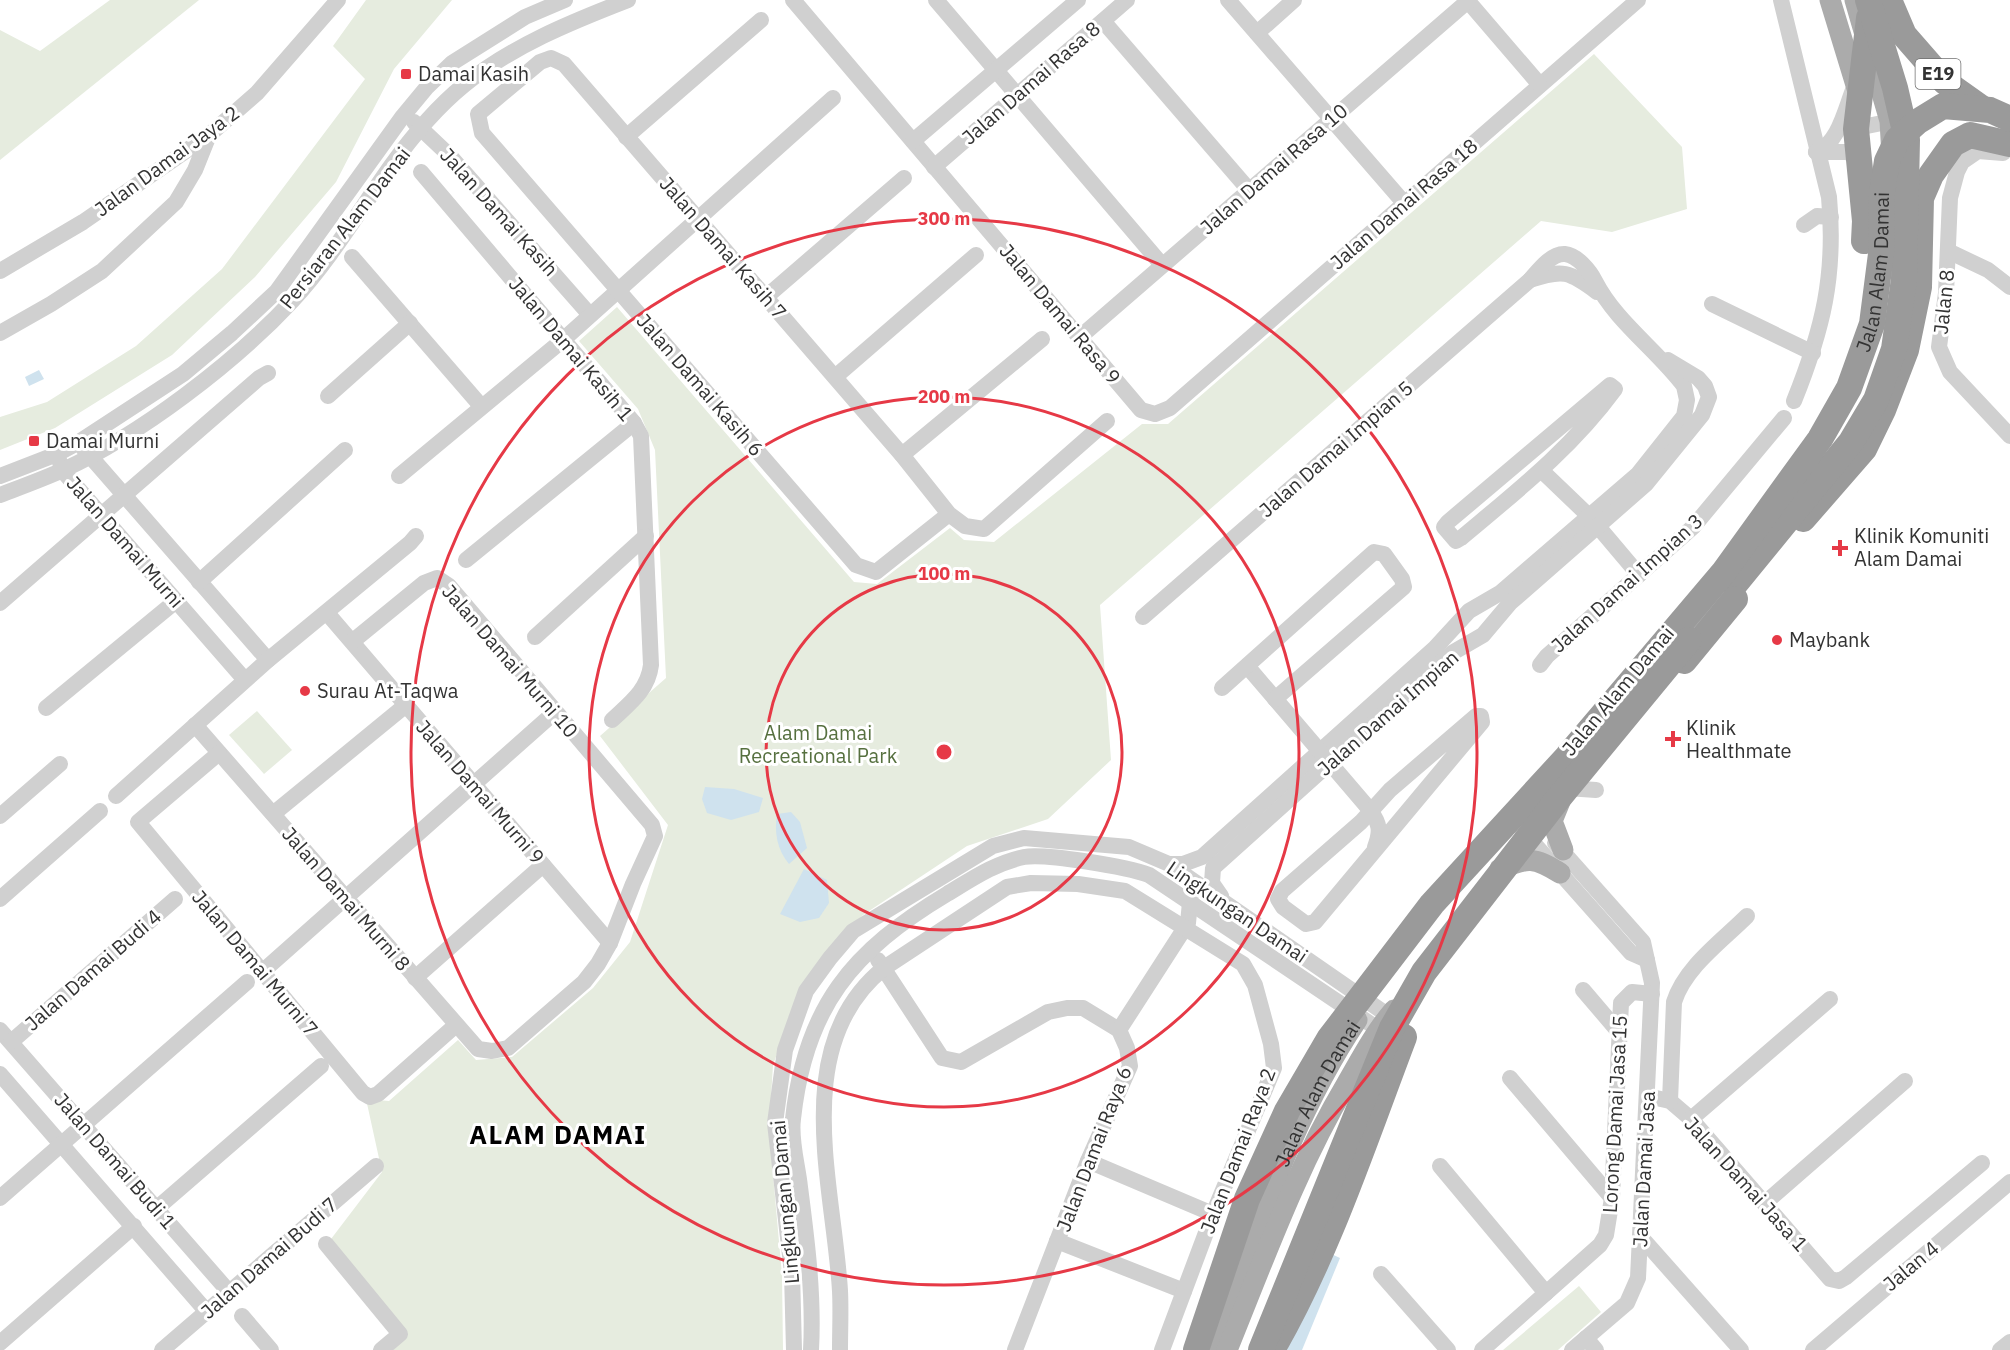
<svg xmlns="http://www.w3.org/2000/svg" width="2010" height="1350" font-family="'IBM Plex Sans',sans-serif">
  <rect width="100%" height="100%" fill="#fff"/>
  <!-- green -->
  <g fill="#e6ecdf">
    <path d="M110,0H199L0,160V30L40,51Z"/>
    <path d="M366,0H452L394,69L336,182L255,277L172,355L55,428L0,450V417L47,402L136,346L222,269L365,79L333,46Z"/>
    <path d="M1594,54L1682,147L1687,209L1612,232L1541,221L1100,605L1111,760L1048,819L967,846L863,915L802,984L773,1065L769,1130L782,1275L783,1350H393L407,1336L331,1239L382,1172L366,1099L389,1101L458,1040L476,1060L512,1057L593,988L630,942L668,825L600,736L666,678L655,450L638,409L579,341L617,307L854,582L877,584L950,528L964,540L994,542L1142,424H1168Z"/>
    <path d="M257,711L292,750L264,774L229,735Z"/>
    <path d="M1579,1286L1601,1312L1558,1350H1503Z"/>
  </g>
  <!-- water -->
  <g fill="#cfe2ee">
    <path d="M39,370L44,379L29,386L25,377Z"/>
    <path d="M705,787L734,789L763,798L759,812L731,820L707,813L702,799Z"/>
    <path d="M791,812L800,822L807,848L789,864C777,850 774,832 777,814Z"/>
    <path d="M804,869L827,880L829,903L819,918L800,922L780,914Z"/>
    <path d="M1327,1252L1340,1258L1302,1350H1287Z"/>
  </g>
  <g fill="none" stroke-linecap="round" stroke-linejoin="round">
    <!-- minor -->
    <g stroke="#d0d0d0" stroke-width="16">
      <path d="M793,0L1141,410L1155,414L1170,408L1638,0"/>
      <path d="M936,0L1162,265"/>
      <path d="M1228,0L1405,204"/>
      <path d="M1467,0L1540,85"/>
      <path d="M1781,0L1829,197C1836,275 1823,329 1794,401"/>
      <path d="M1103,21L1249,190"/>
      <path d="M1257,33L1294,0"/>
      <path d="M414,122L450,156L590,315"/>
      <path d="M1867,126L1902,119"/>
      <path d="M626,137L761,20"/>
      <path d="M913,141L1078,0"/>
      <path d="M1816,152C1838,144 1845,110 1853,90"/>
      <path d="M1816,152H1848L1863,163"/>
      <path d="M2003,153L1978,151L1962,162L1957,172L1950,198L1946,293L1939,347L1950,372L2010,436"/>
      <path d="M934,167L1127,0"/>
      <path d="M421,172L634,423L641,436L651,665C648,690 630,703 612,720"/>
      <path d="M1804,225L1817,216L1831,217"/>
      <path d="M1948,251L1988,270L2010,287"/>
      <path d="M352,257L481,406"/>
      <path d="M0,271L83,222L209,135L257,93L338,0"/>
      <path d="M1530,280C1563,269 1569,271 1597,292"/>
      <path d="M766,297L904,178"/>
      <path d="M1712,304L1813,353"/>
      <path d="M0,333L51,304L102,271L176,202L195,170L209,135"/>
      <path d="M1080,337L1468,1"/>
      <path d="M835,377L976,255"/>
      <path d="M1610,385L1615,389C1571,449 1517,491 1461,538L1456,541L1444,527L1448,522Z"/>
      <path d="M328,396L410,323"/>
      <path d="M83,448L268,660"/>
      <path d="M902,455L1042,339"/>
      <path d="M60,462L62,470L245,680"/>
      <path d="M1542,471L1590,517L1639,575"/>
      <path d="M0,476L57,454L79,442L183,374L232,333L277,291L403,116L427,87L452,63L525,17L565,0"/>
      <path d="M399,476L564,339L833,98"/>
      <path d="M0,495C21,487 43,479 63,470C140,435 234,363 292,301C330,260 359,211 391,166C411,138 437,107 464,85C512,46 571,22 628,0"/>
      <path d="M949,514L876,572L856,565L482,133L478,114L540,62L551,58L564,64L902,455L949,514L965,526L984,529L1107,421"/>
      <path d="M466,560L634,423"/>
      <path d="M199,582L345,450"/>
      <path d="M0,603L259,378L268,373"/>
      <path d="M327,613L610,943"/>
      <path d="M1143,617L1530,280C1538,271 1551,253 1565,254C1577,255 1590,271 1595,281C1616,322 1656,349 1684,386L1687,400L1684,416L1638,474L1500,593L1469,611L1435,648L1202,857L1183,864H1169"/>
      <path d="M535,637L646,536"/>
      <path d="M1540,665L1547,656L1693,527L1784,418"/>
      <path d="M1247,666L1370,810C1380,824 1381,831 1375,847"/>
      <path d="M1222,688L1374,552L1384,554L1402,579L1404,587L1275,699"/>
      <path d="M46,708L176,601"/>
      <path d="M1476,716H1481L1482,722L1315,922L1306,924L1283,907L1278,899L1282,891L1361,822L1390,790Z"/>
      <path d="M195,725L478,1049L492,1051L508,1048L584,982L598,964L610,943L633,884L655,836L652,825L449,586L437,578L424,583L353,641"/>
      <path d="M219,753L138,822L363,1093L370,1097L378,1094L456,1025"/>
      <path d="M1567,788L1596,790"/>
      <path d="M116,796L268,660L410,543L416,536"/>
      <path d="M273,814L406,705"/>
      <path d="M0,816L60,764"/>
      <path d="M1522,830L1631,953L1647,960"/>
      <path d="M1555,843L1643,942L1652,983L1638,1278L1627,1303L1572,1350"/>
      <path d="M1221,896L1212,883L1213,868L1452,653L1483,635L1510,603L1646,484L1702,415L1709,397L1705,386L1698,378L1668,360"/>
      <path d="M0,899L100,811"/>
      <path d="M878,960L942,1058L961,1062L1048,1012L1067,1008H1083L1119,1030L1127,1048L1130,1066L1088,1161L1015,1350"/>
      <path d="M262,972L555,712"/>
      <path d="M415,978L543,865"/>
      <path d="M1583,990L1618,1031"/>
      <path d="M0,1030L230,1293"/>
      <path d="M1119,1030L1188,923L1191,892"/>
      <path d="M11,1042L175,899"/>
      <path d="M0,1074L207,1312"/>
      <path d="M1510,1078L1612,1198"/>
      <path d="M1647,1096L1670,1101L1691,1119L1830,1279L1839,1281L1846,1277L1982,1163"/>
      <path d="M1670,1101L1674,1002C1685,967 1722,941 1747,916"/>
      <path d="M1691,1119L1830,999"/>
      <path d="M1088,1161L1213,1214"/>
      <path d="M1440,1166L1546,1293"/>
      <path d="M0,1198L247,982"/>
      <path d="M1765,1203L1905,1081"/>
      <path d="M156,1209L321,1066"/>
      <path d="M1640,1236L1741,1350"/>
      <path d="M1057,1241L1184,1291"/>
      <path d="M326,1244L400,1334L381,1350"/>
      <path d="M1381,1274L1448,1350"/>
      <path d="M242,1316L271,1350"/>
      <path d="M1586,1338L1596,1350"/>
      <path d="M0,1343L134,1226"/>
      <path d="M162,1350L376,1166"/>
      <path d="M794,1350L792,1273L775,1123L785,1050L806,991L830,958L853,931L993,846L1024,838L1129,847L1169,864L1389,1016"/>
      <path d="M811,1350C814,1295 807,1241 800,1187C798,1166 790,1140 793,1119C805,1007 852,951 947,894C972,879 995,863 1024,857C1045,853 1128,867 1149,875L1378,1029"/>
      <path d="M840,1350C840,1330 841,1310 840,1291C834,1186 788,1045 884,968L1007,887L1031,883L1078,884L1125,891L1243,964L1255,985L1271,1044L1274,1068L1213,1214L1162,1350"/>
      <path d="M1482,1350L1600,1245L1606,1235L1612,1198L1621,1003L1632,992L1652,994"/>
      <path d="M1813,1350L2010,1182"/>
      <path d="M2000,1350L2010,1342"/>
    </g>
    <!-- major -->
    <g stroke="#ababab" stroke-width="21">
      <path d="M1830,0L1859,95"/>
      <path d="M1855,0L1890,121L1892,156"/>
      <path d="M1680,646L1740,572"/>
      <path d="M1561,799L1552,821L1563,850"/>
      <path d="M1500,869C1528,857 1534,857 1560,873"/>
      <path id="s1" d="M1211,1350C1255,1237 1289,1121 1357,1020"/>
      <path d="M1227,1350C1264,1259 1297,1167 1347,1083C1362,1057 1375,1032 1394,1010"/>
    </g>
    <!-- highway -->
    <g stroke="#9a9a9a" stroke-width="26">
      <path d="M1803,519L1864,449L1883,410L1906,350L1919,287L1921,198L1931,175L1953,144L1970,135L2010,144"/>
      <path d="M1272,1350C1328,1253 1364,1142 1404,1037"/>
    </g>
    <!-- highway-bridge -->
    <g stroke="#9a9a9a" stroke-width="26">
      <path d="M1889,0L1904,35L1945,82L1983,109"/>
      <path d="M1864,241L1865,221L1856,129L1869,18"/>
      <path d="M1735,584L1851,442L1876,400L1894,349L1904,279L1907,140L1895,88L1868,0"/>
      <path d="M1684,661L1735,599"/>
      <path id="s2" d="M1196,1350L1247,1199L1287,1111L1329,1039L1432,904L1567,757L1723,573L1820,439L1849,388L1872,324L1881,254L1882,193L1887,161L1897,140L1917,122L1943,106L1990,110L2010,119"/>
      <path d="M1261,1350L1392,1028L1424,972L1558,799L1689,640"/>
    </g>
  </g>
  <!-- distance rings -->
  <g fill="none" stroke="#e63946" stroke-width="3">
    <circle cx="944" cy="752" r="178"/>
    <circle cx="944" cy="752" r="355"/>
    <circle cx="944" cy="752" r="533"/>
  </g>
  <!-- markers -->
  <g fill="#e63946" stroke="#fff" stroke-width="2">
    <rect x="400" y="68" width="12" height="12" rx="3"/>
    <rect x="28" y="435" width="12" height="12" rx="3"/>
    <path d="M1837 539h6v6h6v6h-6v6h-6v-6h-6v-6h6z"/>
    <circle cx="1777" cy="640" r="6"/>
    <circle cx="305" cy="691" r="6"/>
    <path d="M1670 730h6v6h6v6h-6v6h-6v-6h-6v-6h6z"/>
  </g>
  <g text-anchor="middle" stroke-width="6" stroke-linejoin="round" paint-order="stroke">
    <!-- shield labels -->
    <rect fill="#fff" stroke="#707070" stroke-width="1.5" x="1915.5" y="59" width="45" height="30" rx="4.5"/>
    <g font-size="18" font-weight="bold" fill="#333">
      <text x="1938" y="80">E19</text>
    </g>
    <!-- poi labels -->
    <g font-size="20" fill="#333" stroke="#fff" text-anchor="start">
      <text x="418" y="81">Damai Kasih</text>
      <text x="46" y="448">Damai Murni</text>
      <text x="1854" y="543">Klinik Komuniti<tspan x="1854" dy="23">Alam Damai</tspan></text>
      <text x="1789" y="647">Maybank</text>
      <text x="317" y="698">Surau At-Taqwa</text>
      <text x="1686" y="735">Klinik<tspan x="1686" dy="23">Healthmate</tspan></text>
    </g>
    <!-- street labels -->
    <g font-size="20" fill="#333" stroke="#fff">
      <text transform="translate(1031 83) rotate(-41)" y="7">Jalan Damai Rasa 8</text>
      <text transform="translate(167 161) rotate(-36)" y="7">Jalan Damai Jaya 2</text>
      <text transform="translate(1274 169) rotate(-41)" y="7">Jalan Damai Rasa 10</text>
      <text transform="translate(1404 204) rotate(-41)" y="7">Jalan Damai Rasa 18</text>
      <text transform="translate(499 212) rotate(48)" y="7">Jalan Damai Kasih</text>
      <text transform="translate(345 228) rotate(-52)" y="7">Persiaran Alam Damai</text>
      <text transform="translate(723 248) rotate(49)" y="7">Jalan Damai Kasih 7</text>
      <text dy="7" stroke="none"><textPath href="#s2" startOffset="1294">Jalan Alam Damai</textPath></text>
      <text transform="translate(1944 302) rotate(-84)" y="7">Jalan 8</text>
      <text transform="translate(1060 314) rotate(50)" y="7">Jalan Damai Rasa 9</text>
      <text transform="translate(571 349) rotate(50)" y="7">Jalan Damai Kasih 1</text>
      <text transform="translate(700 385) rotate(49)" y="7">Jalan Damai Kasih 6</text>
      <text transform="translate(1336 449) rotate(-41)" y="7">Jalan Damai Impian 5</text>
      <text transform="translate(125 542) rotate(49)" y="7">Jalan Damai Murni</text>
      <text transform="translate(1627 583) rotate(-42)" y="7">Jalan Damai Impian 3</text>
      <text transform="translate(510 661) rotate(49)" y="7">Jalan Damai Murni 10</text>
      <text transform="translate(1618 691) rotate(-50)" y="7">Jalan Alam Damai</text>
      <text transform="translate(1388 713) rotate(-41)" y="7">Jalan Damai Impian</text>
      <text transform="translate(480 792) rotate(49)" y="7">Jalan Damai Murni 9</text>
      <text transform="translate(346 899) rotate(49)" y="7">Jalan Damai Murni 8</text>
      <text transform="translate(1237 912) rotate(34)" y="7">Lingkungan Damai</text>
      <text transform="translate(255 963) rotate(50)" y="7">Jalan Damai Murni 7</text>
      <text transform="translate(93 970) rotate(-41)" y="7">Jalan Damai Budi 4</text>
      <text dy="7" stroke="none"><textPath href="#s1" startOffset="278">Jalan Alam Damai</textPath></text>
      <text transform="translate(1615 1114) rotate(-87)" y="7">Lorong Damai Jasa 15</text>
      <text transform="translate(1094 1149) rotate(-69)" y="7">Jalan Damai Raya 6</text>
      <text transform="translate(1238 1151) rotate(-69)" y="7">Jalan Damai Raya 2</text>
      <text transform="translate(115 1161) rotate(49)" y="7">Jalan Damai Budi 1</text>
      <text transform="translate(1644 1169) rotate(-87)" y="7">Jalan Damai Jasa</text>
      <text transform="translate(1746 1184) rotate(48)" y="7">Jalan Damai Jasa 1</text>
      <text transform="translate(785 1202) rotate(-95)" y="7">Lingkungan Damai</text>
      <text transform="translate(269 1258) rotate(-41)" y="7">Jalan Damai Budi 7</text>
      <text transform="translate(1911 1266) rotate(-40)" y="7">Jalan 4</text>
    </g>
    <!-- park labels -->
    <g font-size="20" fill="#56703f" stroke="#fff">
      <text x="818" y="740">Alam Damai<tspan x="818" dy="23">Recreational Park</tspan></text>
    </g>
    <!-- district labels -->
    <g font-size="26" font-weight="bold" letter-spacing="1.5" fill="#000" stroke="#fff">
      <text x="558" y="1144">ALAM DAMAI</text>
    </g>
  </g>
  <circle cx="944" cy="752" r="9" fill="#e63946" stroke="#fff" stroke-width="3"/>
  <g font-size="18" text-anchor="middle" font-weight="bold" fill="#e63946" stroke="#fff" stroke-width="6" stroke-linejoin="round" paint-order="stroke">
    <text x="944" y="225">300 m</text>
    <text x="944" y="403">200 m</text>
    <text x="944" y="580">100 m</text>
  </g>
</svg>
